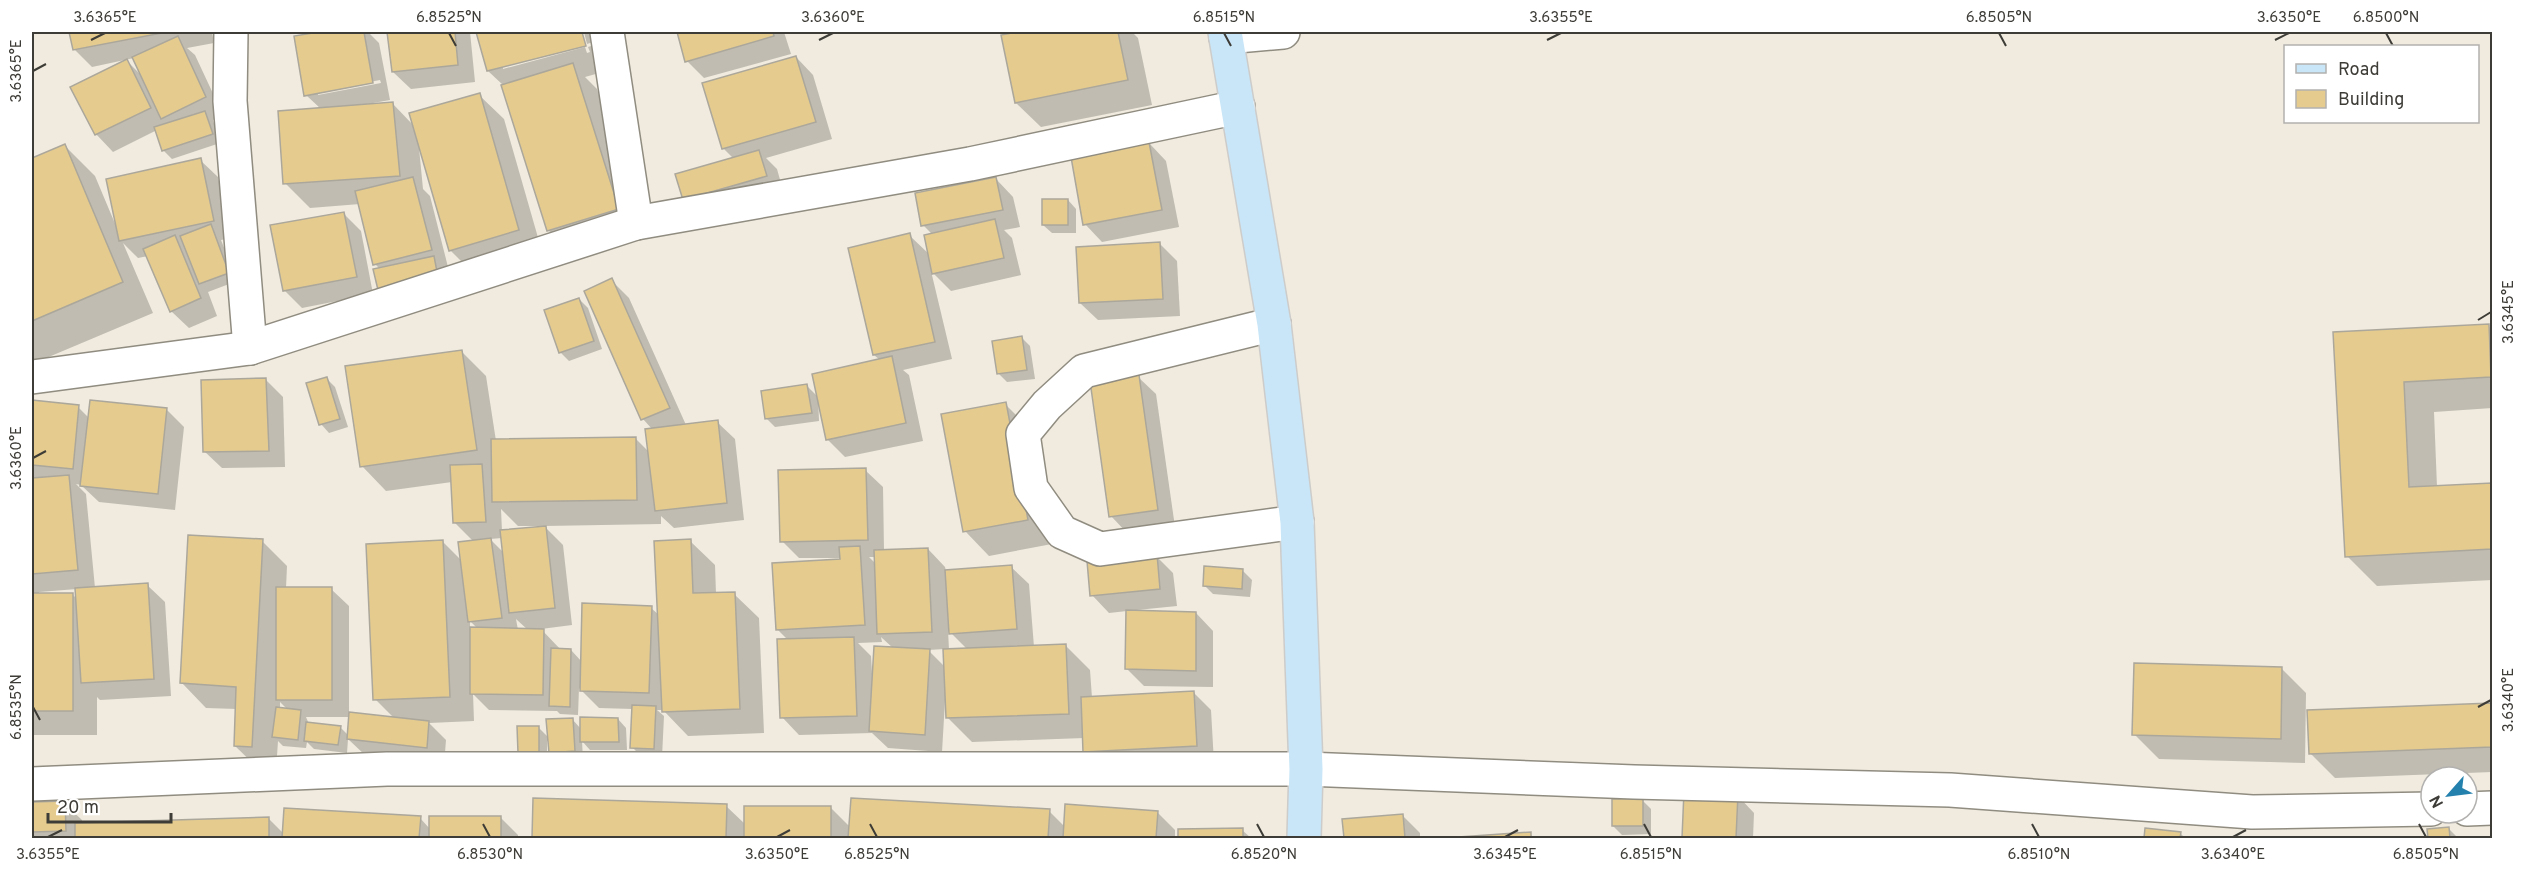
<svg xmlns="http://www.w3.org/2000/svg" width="2524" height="870" font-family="Overpass,sans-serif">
  <rect width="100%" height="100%" fill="#f0ebde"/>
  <!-- shadow -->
  <g fill="#0003" fill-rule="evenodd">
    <path d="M71,32H212L214,43L187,48L195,55L223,115L213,120L220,143L172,159L163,150L157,130L113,152L96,134L127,61L141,75L134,58L92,67L74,49Z"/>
    <path d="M328,32H368L379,43L390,100L373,103V105L393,104L414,126L479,95L504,119L543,255L475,275L450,250L419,148L423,189L430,196L448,267L388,298L380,269L375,264L360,204L310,208L285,183L321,109L306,95L296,37ZM380,80L381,83L318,95V92Z"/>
    <path d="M389,32H470L475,82L411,89L393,72Z"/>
    <path d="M478,32H581L584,44L503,66V69L585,47L587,53L590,52L588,47L594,45L593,42L587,44L584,32H600L610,70L585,77L597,89L642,233L573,255L548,230L503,85L488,71Z"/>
    <path d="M678,32H784L791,54L704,78L687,61Z"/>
    <path d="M1025,32H1132L1138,38L1152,105L1041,127L1016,103L1003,36Z"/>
    <path d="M796,57L813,75L832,139L766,158L777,169L784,194L702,217L677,175L734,159L723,148Z"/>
    <path d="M1149,143L1166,161L1179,227L1102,242L1085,224Z"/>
    <path d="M65,146L95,176L116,226L200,160L218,177L231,238L221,240L237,281L208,292L217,316L189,328L171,311L148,256L138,258L123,243L153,313L32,364V160Z"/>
    <path d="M996,179L1013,197L1020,227L1004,230L1012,238L1021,275L951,291L931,271L952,359L903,370L909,375L923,441L845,457L828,440L814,375L880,360L874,355L909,235L930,255L932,234L923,225Z"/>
    <path d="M1068,200L1076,209V233H1052L1043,225Z"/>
    <path d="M343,213L361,231L373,294L302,308L284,290Z"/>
    <path d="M1160,244L1177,261L1180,316L1098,320L1080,303Z"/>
    <path d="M611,280L629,298L686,425L717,422L735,439L744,520L674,528L661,516V524L544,526L563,545L572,625L541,629L561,650H571L582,662L651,608L659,615L690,541L715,565L716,594H734L759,618L764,733L688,736L663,710H657L664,716L662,757L641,756L632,747L633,709L599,708L579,688L578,715L560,714L557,711L489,710L473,694L474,721L429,723L446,740L444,765L366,756L348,739L347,753L314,749L307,742L306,748L283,746L278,741L276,771L260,770L235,746L237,709L206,708L182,683L262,541L287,566L286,588L331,589L349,606V713L394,718L375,699L443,542L462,561L473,541L454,522L452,482L386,491L362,466L462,352L486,376L496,441L636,439L649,452L652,429L643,419L586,291ZM501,509L518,526H537V528L502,532ZM502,538L504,553L490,539ZM516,619L528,630H518ZM470,621L478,629H470ZM280,702L288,710L280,709ZM306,717H350L349,736L340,727L309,724Z"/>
    <path d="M579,299L588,308L602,349L569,361L560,352Z"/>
    <path d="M2488,326L2492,330V408L2434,412L2437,487L2492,484V580L2377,586L2347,556L2334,334Z"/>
    <path d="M1021,337L1030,346L1035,379L1007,382L999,374Z"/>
    <path d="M1138,377L1156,394L1175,527L1128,534L1111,516Z"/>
    <path d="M327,379L335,387L348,427L329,433L321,424Z"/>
    <path d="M266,380L283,397L285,467L222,468L204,451Z"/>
    <path d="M807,386L818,397L819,421L775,427L766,418Z"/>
    <path d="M32,402L78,407L89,418L167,410L184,427L175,510L99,502L81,485L76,484L86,494L95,588L147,585L165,602L171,696L100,700L97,697V735H32ZM77,589V599L73,595L39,594V592Z"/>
    <path d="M1005,404L1030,429L1052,544L989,556L965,531Z"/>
    <path d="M865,470L883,487L884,551L928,549L945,567L946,571L1011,567L1029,584L1034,647L1066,646L1090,670L1092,698L1194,693L1211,710L1214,763L1102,769L1085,751L1084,738L972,742L948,718L947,701H945L942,752L888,748L872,733L799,735L782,717L788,640L778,630L842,561L841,558H799L782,541ZM869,557H875L876,564ZM948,630L967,649L949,650ZM881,637L893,648L872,673L871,656L858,643L882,642ZM945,649V667L928,650Z"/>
    <path d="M1156,556L1173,573L1177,606L1137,610V612L1196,613L1213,631V687L1144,686L1127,669V611L1109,613L1092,595Z"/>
    <path d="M1243,571L1252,580L1250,597L1213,594L1204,585Z"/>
    <path d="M2282,669L2306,693L2305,763L2159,759L2134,734Z"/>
    <path d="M2492,704V772L2335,778L2311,754L2309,711Z"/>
    <path d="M572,719L581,729L618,719L626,728L627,750H590L582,741L583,760L559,761L549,741H547V761H528L538,727L549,738Z"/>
    <path d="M1686,793L1737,795L1754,813L1753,838H1684Z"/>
    <path d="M535,800L726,806L746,825L831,808L851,828L1049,811L1065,827L1158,813L1175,830V838H534Z"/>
    <path d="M1642,800L1651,809V834L1622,835L1613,826Z"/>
    <path d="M64,803L82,820V824L268,818L284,834L420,818L430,829L500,817L518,835V838H32V804Z"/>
    <path d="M1402,815L1420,833V838H1345L1344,820Z"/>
    <path d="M2449,829L2458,838H2429V830Z"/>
    <path d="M1179,830H1242L1251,838H1179Z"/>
    <path d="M2146,830L2180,833L2185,838H2145Z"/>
    <path d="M1530,834L1534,838H1464Z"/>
  </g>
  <!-- building -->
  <g fill="#e5cc8e" stroke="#aca79b" stroke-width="1.5">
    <path d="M69,32H167L73,50Z"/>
    <path d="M319,32H364L373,83L304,96L294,36Z"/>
    <path d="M387,32H455L458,65L392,72Z"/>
    <path d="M476,32H582L586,46L487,71Z"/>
    <path d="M677,32H773L774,36L685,62Z"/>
    <path d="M1017,32H1118L1128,80L1015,103L1001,35Z"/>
    <path d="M178,36L206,97L161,119L132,57Z"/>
    <path d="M796,56L816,122L722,149L702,83Z"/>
    <path d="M127,59L151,108L95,135L70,87Z"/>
    <path d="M573,63L619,209L547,231L501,85Z"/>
    <path d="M480,93L519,230L449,251L409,113Z"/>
    <path d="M393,102L400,176L283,184L278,111Z"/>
    <path d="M205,111L213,134L162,151L154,127Z"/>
    <path d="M1149,142L1162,210L1083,225L1071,157Z"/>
    <path d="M65,144L123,282L32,321V158Z"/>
    <path d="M759,150L767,176L683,200L675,174Z"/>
    <path d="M201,158L214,221L119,241L106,179Z"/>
    <path d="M413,177L432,250L373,265L355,191Z"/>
    <path d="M996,177L1003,210L921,226L915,193Z"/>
    <rect x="1042" y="199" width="26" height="26"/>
    <path d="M344,212L357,277L283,291L270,225Z"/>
    <path d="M995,219L1004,258L932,274L924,235Z"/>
    <path d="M211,224L229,273L199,284L180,236Z"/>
    <path d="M910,233L935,342L873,355L848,248Z"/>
    <path d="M175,235L201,298L170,312L143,249Z"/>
    <path d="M1160,242L1163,299L1079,303L1076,247Z"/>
    <path d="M434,256L438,277L378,290L373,269Z"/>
    <path d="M612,278L670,408L641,420L584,291Z"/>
    <path d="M579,298L594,341L559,353L544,310Z"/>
    <path d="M2489,324L2491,377L2404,382L2409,487L2492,483V549L2345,557L2333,332Z"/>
    <path d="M1022,336L1027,370L997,374L992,341Z"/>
    <path d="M462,350L477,450L360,467L345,366Z"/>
    <path d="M892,356L906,423L826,440L812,374Z"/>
    <path d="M1139,375L1158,510L1109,517L1090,381Z"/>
    <path d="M327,377L340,419L319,425L306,383Z"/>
    <path d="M266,378L269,451L203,452L201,380Z"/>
    <path d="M807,384L812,413L765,419L761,391Z"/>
    <path d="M32,400L79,405L73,469L32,465Z"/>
    <path d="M90,400L167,408L158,494L80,486Z"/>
    <path d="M1006,402L1028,520L963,532L941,414Z"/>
    <path d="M718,420L727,503L655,511L645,429Z"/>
    <path d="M636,437L637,500L492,502L491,439Z"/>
    <path d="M482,464L486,522L453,523L450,465Z"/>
    <path d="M866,468L868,540L780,542L778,470Z"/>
    <path d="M69,475L78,570L32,574V478Z"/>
    <path d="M546,526L555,608L509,613L500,530Z"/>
    <path d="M188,535L263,539L252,747L234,746L236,687L180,683Z"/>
    <path d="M491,538L502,618L468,622L458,542Z"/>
    <path d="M691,539L693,593L735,592L740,709L662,712L654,541Z"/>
    <path d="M443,540L450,697L373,700L366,544Z"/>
    <path d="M860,546L865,625L776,630L772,563L840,559L839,547Z"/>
    <path d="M928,548L932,632L877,634L874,550Z"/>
    <path d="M1157,554L1160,589L1090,596L1087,561Z"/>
    <path d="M1012,565L1017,629L949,634L945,570Z"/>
    <path d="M1204,566L1243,569L1242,589L1203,586Z"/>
    <path d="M148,583L154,679L81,683L75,588Z"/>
    <rect x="276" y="587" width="56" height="113"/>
    <rect x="32" y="593" width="41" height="118"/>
    <path d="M582,603L652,606L649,693L580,691Z"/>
    <path d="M1126,610L1196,612V671L1125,669Z"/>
    <path d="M470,627L544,629L543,695L470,694Z"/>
    <path d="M854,637L857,716L780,718L777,639Z"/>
    <path d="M1066,644L1069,714L946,718L943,649Z"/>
    <path d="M874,646L930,649L925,735L869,731Z"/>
    <path d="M551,648L571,649L570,707L549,706Z"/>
    <path d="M2134,663L2282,667L2281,739L2132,735Z"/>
    <path d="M1194,691L1197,746L1083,752L1081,697Z"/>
    <path d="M2492,703V747L2309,754L2307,710Z"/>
    <path d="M632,705L656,706L654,749L630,748Z"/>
    <path d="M276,707L301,710L298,740L272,737Z"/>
    <path d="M349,712L429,721L427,748L347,739Z"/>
    <path d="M580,717L618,718L619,742H580Z"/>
    <path d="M573,718L575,751L549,753L546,719Z"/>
    <path d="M306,722L341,726L338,745L304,741Z"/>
    <path d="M517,726H539V753H518Z"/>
    <path d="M1684,791L1738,794L1736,838H1682Z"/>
    <path d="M533,798L727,804L726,838H532Z"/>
    <path d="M851,798L1050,809L1048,838H848Z"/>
    <path d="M1643,798V826H1612V799Z"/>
    <path d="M65,801L66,831L32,832V802Z"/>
    <path d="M1065,804L1158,811L1156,838H1063Z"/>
    <rect x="744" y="806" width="87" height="32"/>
    <path d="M284,808L421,816L419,838H282Z"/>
    <path d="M1403,814L1405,838H1344L1342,819Z"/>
    <rect x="429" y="816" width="72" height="22"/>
    <path d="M269,817V838H75V823Z"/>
    <path d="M2449,827L2450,838H2428L2427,829Z"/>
    <path d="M1243,828V838H1178V829Z"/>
    <path d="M2145,828L2181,832L2180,838H2144Z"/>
    <path d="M1531,832V838H1459V837Z"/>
  </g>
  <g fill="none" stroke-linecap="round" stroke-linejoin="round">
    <!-- minor casing -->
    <g stroke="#908c80" stroke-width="36">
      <g id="minor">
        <path d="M231,32L230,101L250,348"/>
        <path d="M607,32L636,223"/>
        <path d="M1226,37L1283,32"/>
        <path d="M1274,324L1084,371L1047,405L1023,434L1031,488L1062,532L1100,549L1297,522"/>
        <path d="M32,377L250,348L636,223L970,164L1238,107"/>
        <path d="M32,784L387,769H1306L1634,782L1950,790L2252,812L2431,809"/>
        <path d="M2467,809L2492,808"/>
      </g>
    </g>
    <!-- major casing -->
    <g stroke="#cdcccb" stroke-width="36">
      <path id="major" d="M1225,32L1274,324L1297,522L1306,769L1304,838"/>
    </g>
    <!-- minor -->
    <use href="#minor" stroke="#fff" stroke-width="33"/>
    <!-- major -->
    <use href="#major" stroke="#c8e6f7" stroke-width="33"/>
  </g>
  <!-- ticks -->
  <path fill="none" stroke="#3e3c37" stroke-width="2" d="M449,33L456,46M1224,33L1231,46M1999,33L2006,46M2386,33L2393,46M91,40L105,33M819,40L833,33M1547,40L1561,33M2275,40L2289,33M33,71L46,64M2478,320L2491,312M33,458L46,451M33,707L40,720M2478,707L2491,700M483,824L490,837M870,824L877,837M1257,824L1264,837M1644,824L1651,837M2032,824L2039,837M2419,824L2426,837M48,837L62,830M777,837L790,830M1505,837L1518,830M2233,837L2246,830"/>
  <!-- border -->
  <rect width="2524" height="870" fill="none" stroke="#ffffff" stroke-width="66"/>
  <!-- legend -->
  <rect x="2284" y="45" width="195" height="78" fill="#ffffff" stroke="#b2b1af" stroke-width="1.5"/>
  <rect x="2296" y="64" width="30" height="9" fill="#c8e6f7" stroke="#b2b1af" stroke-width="1.5"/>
  <text x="2338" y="75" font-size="18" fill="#3e3c37">Road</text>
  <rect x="2296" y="90" width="30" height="18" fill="#e5cc8e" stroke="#b2b1af" stroke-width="1.5"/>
  <text x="2338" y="105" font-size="18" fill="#3e3c37">Building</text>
  <!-- north arrow -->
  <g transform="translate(2449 795) rotate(242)"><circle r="28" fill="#ffffff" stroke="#b2b1af" stroke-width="1.5"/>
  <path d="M0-4.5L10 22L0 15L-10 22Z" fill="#2481ae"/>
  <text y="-9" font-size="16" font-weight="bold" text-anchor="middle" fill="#3e3c37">N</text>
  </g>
  <!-- scale -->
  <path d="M48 813v9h123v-9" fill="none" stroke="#3e3c37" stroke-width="3"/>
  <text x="57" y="813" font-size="18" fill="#3e3c37" stroke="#ffffff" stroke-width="4.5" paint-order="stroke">20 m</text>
  <rect x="33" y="33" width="2458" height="804" fill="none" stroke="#3e3c37" stroke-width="2"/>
  <g font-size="15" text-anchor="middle" fill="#3e3c37">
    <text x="105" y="22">3.6365°E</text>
    <text x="449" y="22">6.8525°N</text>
    <text x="833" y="22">3.6360°E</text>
    <text x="1224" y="22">6.8515°N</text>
    <text x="1561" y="22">3.6355°E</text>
    <text x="1999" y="22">6.8505°N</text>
    <text x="2289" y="22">3.6350°E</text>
    <text x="2386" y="22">6.8500°N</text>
    <text transform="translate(16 71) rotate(-90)" y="5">3.6365°E</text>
    <text transform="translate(2508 312) rotate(-90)" y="5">3.6345°E</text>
    <text transform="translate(16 458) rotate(-90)" y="5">3.6360°E</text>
    <text transform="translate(2508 700) rotate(-90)" y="5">3.6340°E</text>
    <text transform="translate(16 707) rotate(-90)" y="5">6.8535°N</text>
    <text x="48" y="859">3.6355°E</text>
    <text x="490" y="859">6.8530°N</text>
    <text x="777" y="859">3.6350°E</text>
    <text x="877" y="859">6.8525°N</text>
    <text x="1264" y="859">6.8520°N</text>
    <text x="1505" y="859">3.6345°E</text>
    <text x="1651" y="859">6.8515°N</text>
    <text x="2039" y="859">6.8510°N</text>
    <text x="2233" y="859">3.6340°E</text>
    <text x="2426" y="859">6.8505°N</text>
  </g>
</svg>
